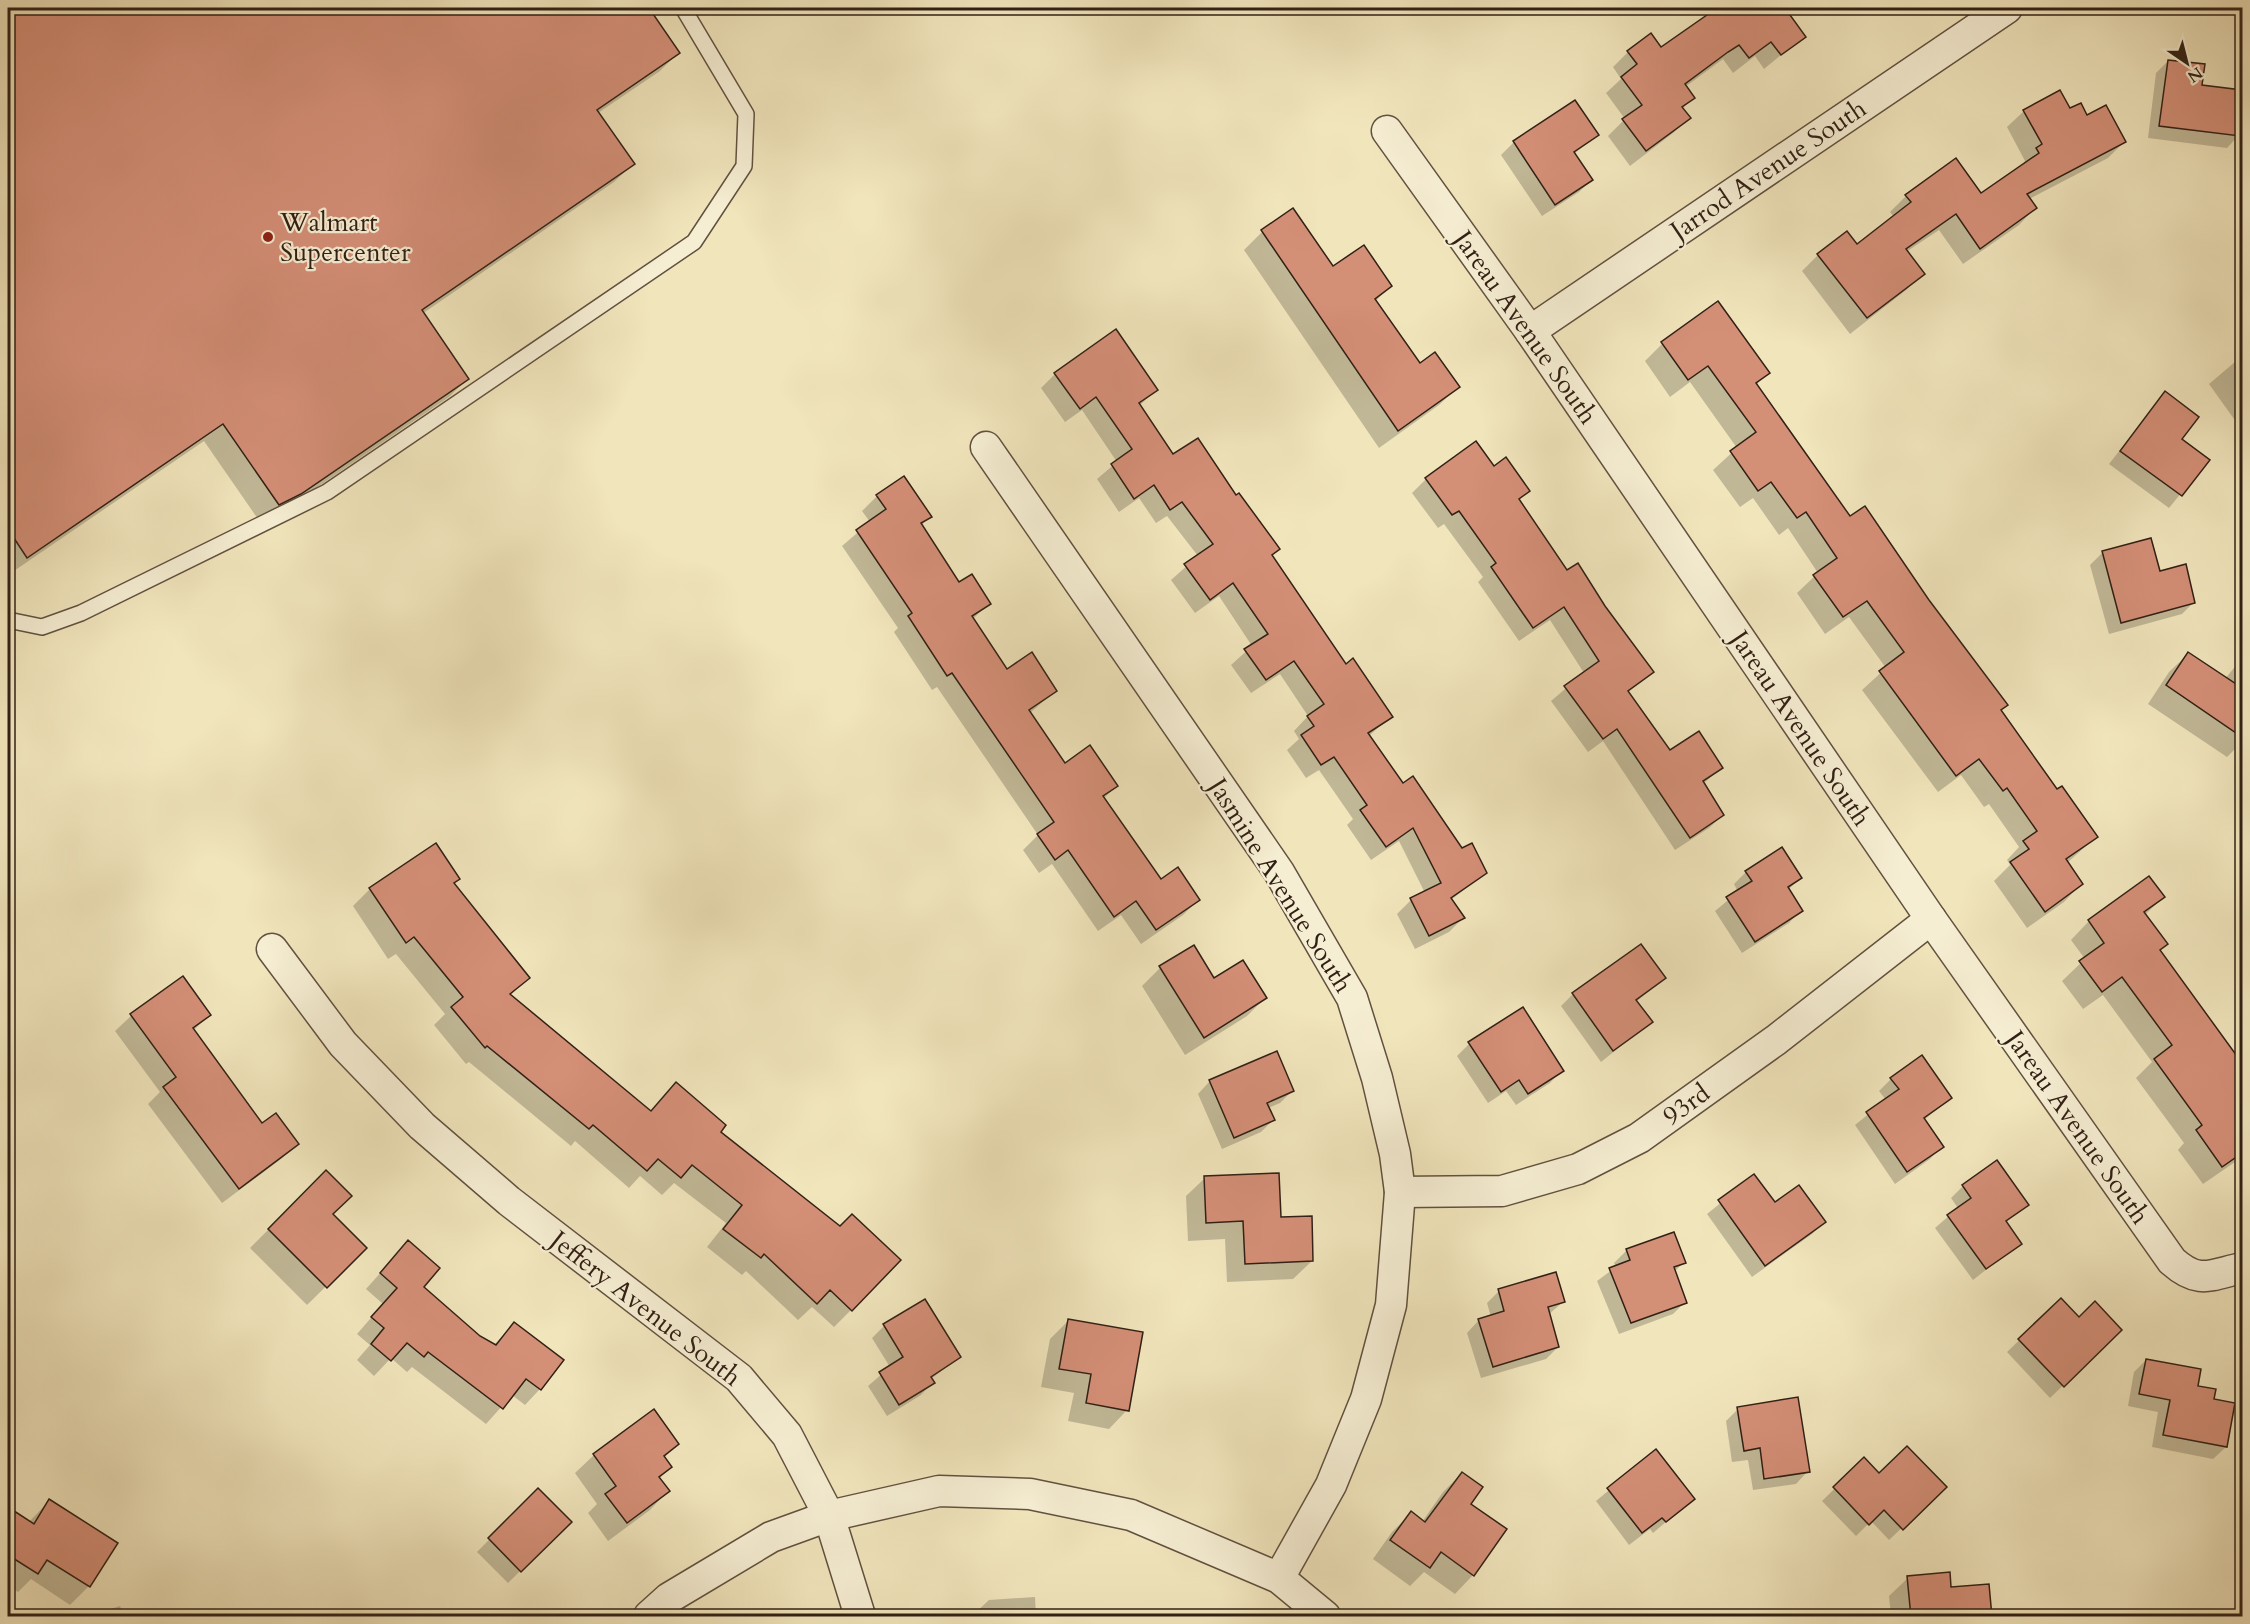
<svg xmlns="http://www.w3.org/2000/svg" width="2250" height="1624" font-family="Cardo,serif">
  <rect width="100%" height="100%" fill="#f1e5bc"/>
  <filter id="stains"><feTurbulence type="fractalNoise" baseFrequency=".00333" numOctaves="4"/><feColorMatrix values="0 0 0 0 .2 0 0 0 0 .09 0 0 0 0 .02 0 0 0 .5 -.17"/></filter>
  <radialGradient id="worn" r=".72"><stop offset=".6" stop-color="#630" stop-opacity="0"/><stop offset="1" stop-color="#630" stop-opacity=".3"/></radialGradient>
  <!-- shadow -->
  <g fill="#0003">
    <path d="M8,8H647L678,53L660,71L598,113L633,164L614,182L422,314L467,379L449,397L281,512L260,522L204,441L8,575Z"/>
    <path d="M1719,8H1783L1804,36L1764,69L1755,56L1733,73L1723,59L1685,87L1693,98L1682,109L1689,118L1673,133L1630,166L1608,136L1625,119L1606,93L1621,79L1613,67L1628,52L1661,49Z"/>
    <path d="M2168,61L2200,86L2242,92L2239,135L2227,148L2148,138L2156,73Z"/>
    <path d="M1575,102L1597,135L1574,154L1591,180L1579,192L1542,216L1501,155L1513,143Z"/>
    <path d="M2024,111L2086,117L2124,142L2108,158L2029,199L2035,208L2019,225L1963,264L1939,230L1906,252L1923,273L1906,290L1850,334L1802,271L1818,255L1857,246L1894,217L1890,212L1906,196L1981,195L2021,167L2025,161L2007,127Z"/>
    <path d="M1262,232L1333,268L1390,286L1375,302L1419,365L1458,387L1439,405L1379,448L1244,250Z"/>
    <path d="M1718,303L1768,373L1755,386L1850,518L2000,711L2057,791L2096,837L2067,863L2081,884L2064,902L2027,928L1994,881L2010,865L2007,860L2019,847L1989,804L1984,807L1961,775L1938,792L1862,690L1886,668L1849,617L1825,634L1797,593L1818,573L1788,528L1779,535L1753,498L1740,507L1713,470L1737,448L1690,382L1670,397L1645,361L1662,344Z"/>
    <path d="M2242,356V413L2234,419L2209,384Z"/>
    <path d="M1055,374L1156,390L1139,406L1173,456L1271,556L1345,666L1391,716L1369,736L1402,785L1485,873L1451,900L1463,918L1449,932L1415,949L1397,914L1411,900L1425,893L1399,841L1371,860L1347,825L1353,819L1319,770L1306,778L1287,750L1299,739L1294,731L1308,716L1280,674L1251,693L1231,665L1252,646L1219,596L1195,613L1171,580L1198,556L1167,516L1156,523L1139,498L1119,512L1097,479L1117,462L1082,410L1065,422L1041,388Z"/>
    <path d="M2165,393L2180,439L2208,460L2169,508L2109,464Z"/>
    <path d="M1493,468L1528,491L1518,500L1567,572L1604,606L1652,672L1627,693L1670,752L1721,768L1703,784L1723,815L1709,828L1675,850L1603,741L1588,752L1551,701L1584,673L1550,620L1519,641L1478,582L1483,577L1444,524L1438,528L1412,493L1426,479Z"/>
    <path d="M877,496L930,516L921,526L959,584L989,603L972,620L1007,671L1056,690L1030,713L1065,765L1117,786L1103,799L1161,881L1198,900L1183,915L1141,944L1121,915L1098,931L1052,864L1039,873L1023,850L1038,835L937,687L932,690L894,632L898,628L842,546L870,522L862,511Z"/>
    <path d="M2150,540L2159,573L2194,602L2182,614L2109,634L2090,565L2102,553Z"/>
    <path d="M2188,654L2225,679L2242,658V742L2227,757L2148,704L2169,672Z"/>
    <path d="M1782,849L1800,878L1788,890L1801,910L1789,923L1742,953L1715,911L1738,892L1734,884L1746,872Z"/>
    <path d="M453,884L528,977L510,996L650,1112L676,1084L718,1132L851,1310L834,1327L812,1307L798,1320L746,1271L742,1275L707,1247L726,1223L674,1183L662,1195L640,1176L629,1188L575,1141L571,1146L469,1062L466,1064L434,1025L445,1014L396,954L388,959L353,906L370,889Z"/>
    <path d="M2163,897L2145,915L2159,951L2242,1065V1173L2235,1162L2203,1184L2178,1150L2184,1143L2136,1078L2152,1062L2103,995L2083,1009L2062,981L2085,959L2071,940L2089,921Z"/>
    <path d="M1193,947L1214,980L1265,998L1247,1016L1185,1055L1142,986L1160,968Z"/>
    <path d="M183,978L209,1015L193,1031L262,1126L297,1144L281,1159L222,1203L148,1104L160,1092L115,1031L131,1016Z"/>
    <path d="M1664,978L1636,1002L1651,1022L1601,1062L1561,1006L1573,994Z"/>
    <path d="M1469,1044L1562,1070L1550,1083L1516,1105L1506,1091L1488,1103L1457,1056Z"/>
    <path d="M1891,1079L1950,1098L1924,1120L1942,1146L1930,1159L1895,1184L1855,1125L1886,1100L1879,1091Z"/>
    <path d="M1210,1081L1292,1091L1280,1103L1268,1108L1273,1120L1261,1132L1222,1149L1198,1094Z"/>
    <path d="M326,1172L331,1214L365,1248L307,1305L250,1248Z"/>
    <path d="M1754,1176L1774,1204L1824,1222L1812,1234L1752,1277L1707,1214Z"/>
    <path d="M1205,1178L1279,1218L1312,1261L1293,1279L1227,1282L1225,1239L1188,1241L1186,1196Z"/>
    <path d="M1963,1186L2027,1204L2005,1223L2020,1243L1973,1280L1935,1228L1958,1208L1951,1198Z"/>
    <path d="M1674,1233L1684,1262L1674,1272L1685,1302L1673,1314L1619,1334L1597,1281L1616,1267L1614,1263L1626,1251Z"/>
    <path d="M408,1242L422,1288L479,1337L493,1346L514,1324L540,1389L525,1405L512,1395L486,1424L412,1367L407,1372L391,1358L374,1376L357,1360L370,1345L357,1334L383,1304L366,1289Z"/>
    <path d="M1499,1291L1563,1302L1548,1315L1558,1347L1546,1359L1481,1378L1467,1333L1479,1320L1491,1317L1487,1303Z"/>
    <path d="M2061,1300L2108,1342L2050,1398L2007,1352Z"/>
    <path d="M1068,1321L1127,1410L1109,1429L1068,1421L1074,1393L1041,1387L1050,1339Z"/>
    <path d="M884,1326L959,1357L931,1379L933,1382L921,1395L887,1416L868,1386L890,1367L872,1338Z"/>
    <path d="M2146,1360L2196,1387L2212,1400L2226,1447L2213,1459L2152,1447L2158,1412L2128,1406L2134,1372Z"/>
    <path d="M1738,1409L1808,1471L1796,1484L1753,1490L1748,1460L1732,1462L1726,1421Z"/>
    <path d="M653,1411L677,1444L664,1458L670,1467L659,1479L668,1491L650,1510L608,1541L588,1513L597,1504L575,1473L594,1455Z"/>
    <path d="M1656,1451L1693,1499L1653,1533L1650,1529L1629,1545L1596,1501Z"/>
    <path d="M1864,1460L1879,1475L1945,1487L1889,1540L1871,1521L1856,1536L1822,1501Z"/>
    <path d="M1462,1473L1469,1504L1473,1575L1455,1594L1424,1572L1410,1586L1373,1559L1392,1532L1411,1513L1422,1522L1443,1492Z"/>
    <path d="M538,1490L570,1522L508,1583L477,1552Z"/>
    <path d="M49,1501L116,1544L89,1586L70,1605L31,1579L18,1592L8,1585V1514L11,1511L29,1522Z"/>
    <path d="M1908,1578L1949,1589L1990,1616H1891L1889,1596Z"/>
    <path d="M1035,1597L1036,1616H972L989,1600Z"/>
    <path d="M120,1606L124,1616H90Z"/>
    <path d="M1576,1611L1583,1616H1570Z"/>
    <path d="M1122,1612L1133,1616H1118Z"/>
  </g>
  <!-- building -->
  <g fill="#d48f77" stroke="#312015" stroke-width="1.5">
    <path d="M8,8H649L680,53L597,110L635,164L422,310L469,379L301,494L279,505L223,424L27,558L8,529Z"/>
    <path d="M1717,8H1785L1806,37L1781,55L1771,42L1749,58L1739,45L1728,52L1685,84L1695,98L1682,107L1691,118L1646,151L1622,119L1642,105L1621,77L1637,64L1627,51L1651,33L1661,47Z"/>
    <path d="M2168,60L2205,64L2202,85L2242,90L2240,136L2159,126Z"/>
    <path d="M2060,90L2070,108L2081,103L2087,115L2106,105L2126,142L2027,194L2037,208L1980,249L1956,214L1906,249L1925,274L1867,318L1817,254L1847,231L1857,244L1911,202L1905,195L1956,158L1981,193L2039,153L2036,148L2042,144L2023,110Z"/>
    <path d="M1575,100L1599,135L1574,152L1593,180L1555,205L1513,141Z"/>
    <path d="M1293,208L1333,266L1364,245L1392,286L1375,299L1420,363L1435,352L1460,387L1398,431L1261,230Z"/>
    <path d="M1718,301L1770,373L1756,383L1850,516L1865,506L1929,600L2008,705L2001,710L2057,789L2062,786L2098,837L2066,859L2083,884L2045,912L2010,862L2029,849L2023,841L2037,831L2007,788L2003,791L1979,759L1956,776L1879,671L1904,652L1867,601L1843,617L1813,575L1837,558L1806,512L1797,518L1771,482L1758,491L1730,451L1756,432L1708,366L1688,380L1661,342Z"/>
    <path d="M1116,329L1158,390L1139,403L1173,454L1198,438L1236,495L1239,493L1280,549L1272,555L1346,664L1353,658L1393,717L1368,733L1403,783L1413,776L1462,848L1472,843L1487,873L1451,898L1465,918L1429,936L1410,898L1441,883L1413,828L1386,847L1360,810L1367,805L1334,757L1321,765L1301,735L1314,726L1307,716L1324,704L1294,661L1266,680L1244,649L1268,634L1233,583L1210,600L1184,564L1213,544L1182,502L1170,510L1154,485L1134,499L1111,464L1132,449L1096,397L1080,409L1054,373Z"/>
    <path d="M2165,391L2199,417L2182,439L2210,460L2182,496L2120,451Z"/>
    <path d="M1476,441L1494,466L1506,457L1530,491L1519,499L1567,570L1578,563L1605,606L1654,672L1628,691L1670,750L1699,731L1723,768L1703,781L1724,815L1690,838L1617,729L1603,739L1564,686L1599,661L1564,607L1533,628L1491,567L1496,563L1459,511L1452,515L1425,478Z"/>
    <path d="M904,476L932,517L921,523L959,582L972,574L991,604L972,616L1007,669L1032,652L1057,691L1029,710L1065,763L1090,745L1118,786L1103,796L1161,879L1178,867L1200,900L1156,930L1136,901L1114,917L1068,850L1055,860L1037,834L1054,822L952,673L947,676L908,616L912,613L856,530L886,509L876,495Z"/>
    <path d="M2151,538L2160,571L2186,564L2195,603L2121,623L2102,551Z"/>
    <path d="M2188,652L2242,688V737L2166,685Z"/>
    <path d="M436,843L460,879L454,883L530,978L510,994L651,1111L676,1082L726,1125L721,1132L840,1226L852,1214L901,1260L852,1311L830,1290L817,1304L764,1254L761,1258L723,1229L742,1205L692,1165L681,1178L658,1159L647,1171L593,1125L589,1129L487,1046L485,1048L451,1007L463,997L414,937L406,943L369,888Z"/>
    <path d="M1782,847L1802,878L1788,887L1803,911L1755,942L1726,897L1752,881L1745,871Z"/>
    <path d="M2149,876L2165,897L2144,912L2168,944L2160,950L2242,1063V1153L2222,1167L2196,1130L2202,1125L2154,1059L2172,1045L2122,977L2102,992L2079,961L2104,943L2088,920Z"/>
    <path d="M1641,944L1666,978L1636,1000L1653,1022L1613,1051L1572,993Z"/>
    <path d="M1194,945L1214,978L1243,960L1267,998L1204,1038L1159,966Z"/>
    <path d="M183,976L211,1015L193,1028L262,1123L276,1113L299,1144L239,1189L163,1087L176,1077L130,1014Z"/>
    <path d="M1523,1007L1564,1071L1528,1094L1519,1080L1501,1092L1468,1042Z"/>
    <path d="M1277,1051L1294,1091L1267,1103L1275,1120L1234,1138L1209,1080Z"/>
    <path d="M1922,1055L1952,1098L1924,1118L1944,1147L1907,1172L1866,1112L1899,1089L1890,1078Z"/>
    <path d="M1997,1160L2029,1205L2006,1221L2022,1244L1986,1269L1947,1215L1971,1198L1962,1185Z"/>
    <path d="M326,1170L352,1196L333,1214L367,1248L327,1288L268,1229Z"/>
    <path d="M1279,1173L1281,1217L1312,1216L1313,1261L1245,1264L1243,1221L1206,1223L1204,1176Z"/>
    <path d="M1754,1174L1775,1202L1799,1185L1826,1222L1765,1266L1718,1200Z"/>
    <path d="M1674,1232L1686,1263L1674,1267L1687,1303L1631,1323L1609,1268L1630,1260L1626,1249Z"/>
    <path d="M408,1240L440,1268L424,1287L480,1336L496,1345L514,1322L564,1360L541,1390L526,1379L503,1409L428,1352L424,1357L407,1343L391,1361L371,1344L384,1328L371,1317L397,1288L380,1273Z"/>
    <path d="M1556,1272L1565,1302L1548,1307L1559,1347L1493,1367L1478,1319L1504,1311L1498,1289Z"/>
    <path d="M2061,1298L2079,1317L2095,1301L2122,1330L2064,1387L2018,1339Z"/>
    <path d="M925,1299L961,1357L931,1377L935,1383L899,1405L879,1372L903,1357L883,1324Z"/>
    <path d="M1068,1319L1143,1332L1129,1411L1086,1403L1091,1374L1059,1369Z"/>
    <path d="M2146,1359L2201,1369L2198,1386L2216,1389L2214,1399L2235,1403L2227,1447L2163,1435L2170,1400L2139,1394Z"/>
    <path d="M1798,1397L1810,1472L1764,1479L1760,1448L1744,1451L1737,1407Z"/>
    <path d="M654,1409L679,1444L664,1456L672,1467L659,1477L670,1491L627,1523L605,1494L616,1486L593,1454Z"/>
    <path d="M1907,1446L1947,1487L1903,1530L1884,1510L1869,1525L1833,1487L1864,1457L1879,1473Z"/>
    <path d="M1656,1449L1695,1499L1666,1522L1662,1518L1642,1533L1607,1488Z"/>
    <path d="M1462,1472L1483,1487L1471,1504L1507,1529L1474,1576L1441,1552L1430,1568L1390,1540L1411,1511L1425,1522Z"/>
    <path d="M538,1488L572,1522L521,1572L488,1538Z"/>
    <path d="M49,1499L118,1543L90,1587L47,1560L38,1574L8,1555V1507L34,1524Z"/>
    <path d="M1950,1572L1951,1587L1989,1584L1992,1617H1911L1907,1576Z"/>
  </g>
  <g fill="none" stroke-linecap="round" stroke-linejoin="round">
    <!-- lane casing -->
    <g stroke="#61513f" stroke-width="18">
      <path id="lane" d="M8,620L42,627L81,613L327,492L694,242L744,166L746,114L683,8"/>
    </g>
    <!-- street casing -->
    <g stroke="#61513f" stroke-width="33">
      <g id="street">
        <path d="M1387,131L1530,331L1931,919L2172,1261C2199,1285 2210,1275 2242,1268"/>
        <path d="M1530,331L2007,8"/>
        <path d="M986,447L1279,872L1352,998L1377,1078L1395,1154L1400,1192L1391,1305L1366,1399L1331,1485L1279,1578"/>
        <path d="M272,949L343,1044L422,1126L509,1201L739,1378L787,1435L829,1516L860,1616"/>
        <path d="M1400,1192L1502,1191L1578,1169L1639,1138L1776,1040L1931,919"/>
        <path d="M649,1616L669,1598L771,1537L829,1516L939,1491L1030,1494L1131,1515L1279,1578L1325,1616"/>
      </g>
    </g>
    <!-- lane -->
    <use href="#lane" stroke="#f6eed3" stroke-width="15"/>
    <!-- street -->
    <use href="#street" stroke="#f6eed3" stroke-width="30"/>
  </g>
  <!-- markers -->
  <circle fill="#8f2418" stroke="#f6eed3" stroke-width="2" cx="268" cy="237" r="6"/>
  <g text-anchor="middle" stroke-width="4.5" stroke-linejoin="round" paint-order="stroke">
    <!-- street labels -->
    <g font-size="26" fill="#312015" stroke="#f6eed3">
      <text transform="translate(1768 169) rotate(-34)" y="9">Jarrod Avenue South</text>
      <text transform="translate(1526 327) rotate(55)" y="9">Jareau Avenue South</text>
      <text transform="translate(1801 728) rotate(56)" y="9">Jareau Avenue South</text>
      <text transform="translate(1281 885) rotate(58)" y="9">Jasmine Avenue South</text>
      <text transform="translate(1686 1104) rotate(-36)" y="9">93rd</text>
      <text transform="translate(2078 1127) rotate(55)" y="9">Jareau Avenue South</text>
      <text transform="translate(646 1308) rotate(38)" y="9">Jeffery Avenue South</text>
    </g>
    <!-- poi labels -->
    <g font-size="26" fill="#312015" stroke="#f6eed3" text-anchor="start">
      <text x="280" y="231">Walmart<tspan x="280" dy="30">Supercenter</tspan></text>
    </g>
  </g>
  <!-- margin -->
  <rect width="2250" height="1624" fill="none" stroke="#f1e5bc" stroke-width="30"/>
  <rect x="9" y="9" width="2232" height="1606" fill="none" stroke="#312015" stroke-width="3"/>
  <rect x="15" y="15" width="2220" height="1594" fill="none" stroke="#312015" stroke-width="1.5"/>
  <!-- north arrow -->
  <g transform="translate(2187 63) rotate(145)" stroke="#f6eed3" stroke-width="4.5" paint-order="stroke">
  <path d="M0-4.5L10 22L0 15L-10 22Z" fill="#312015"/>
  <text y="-9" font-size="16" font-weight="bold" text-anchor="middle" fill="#312015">N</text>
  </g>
  <rect width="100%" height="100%" filter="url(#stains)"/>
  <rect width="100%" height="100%" fill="url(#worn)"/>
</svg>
